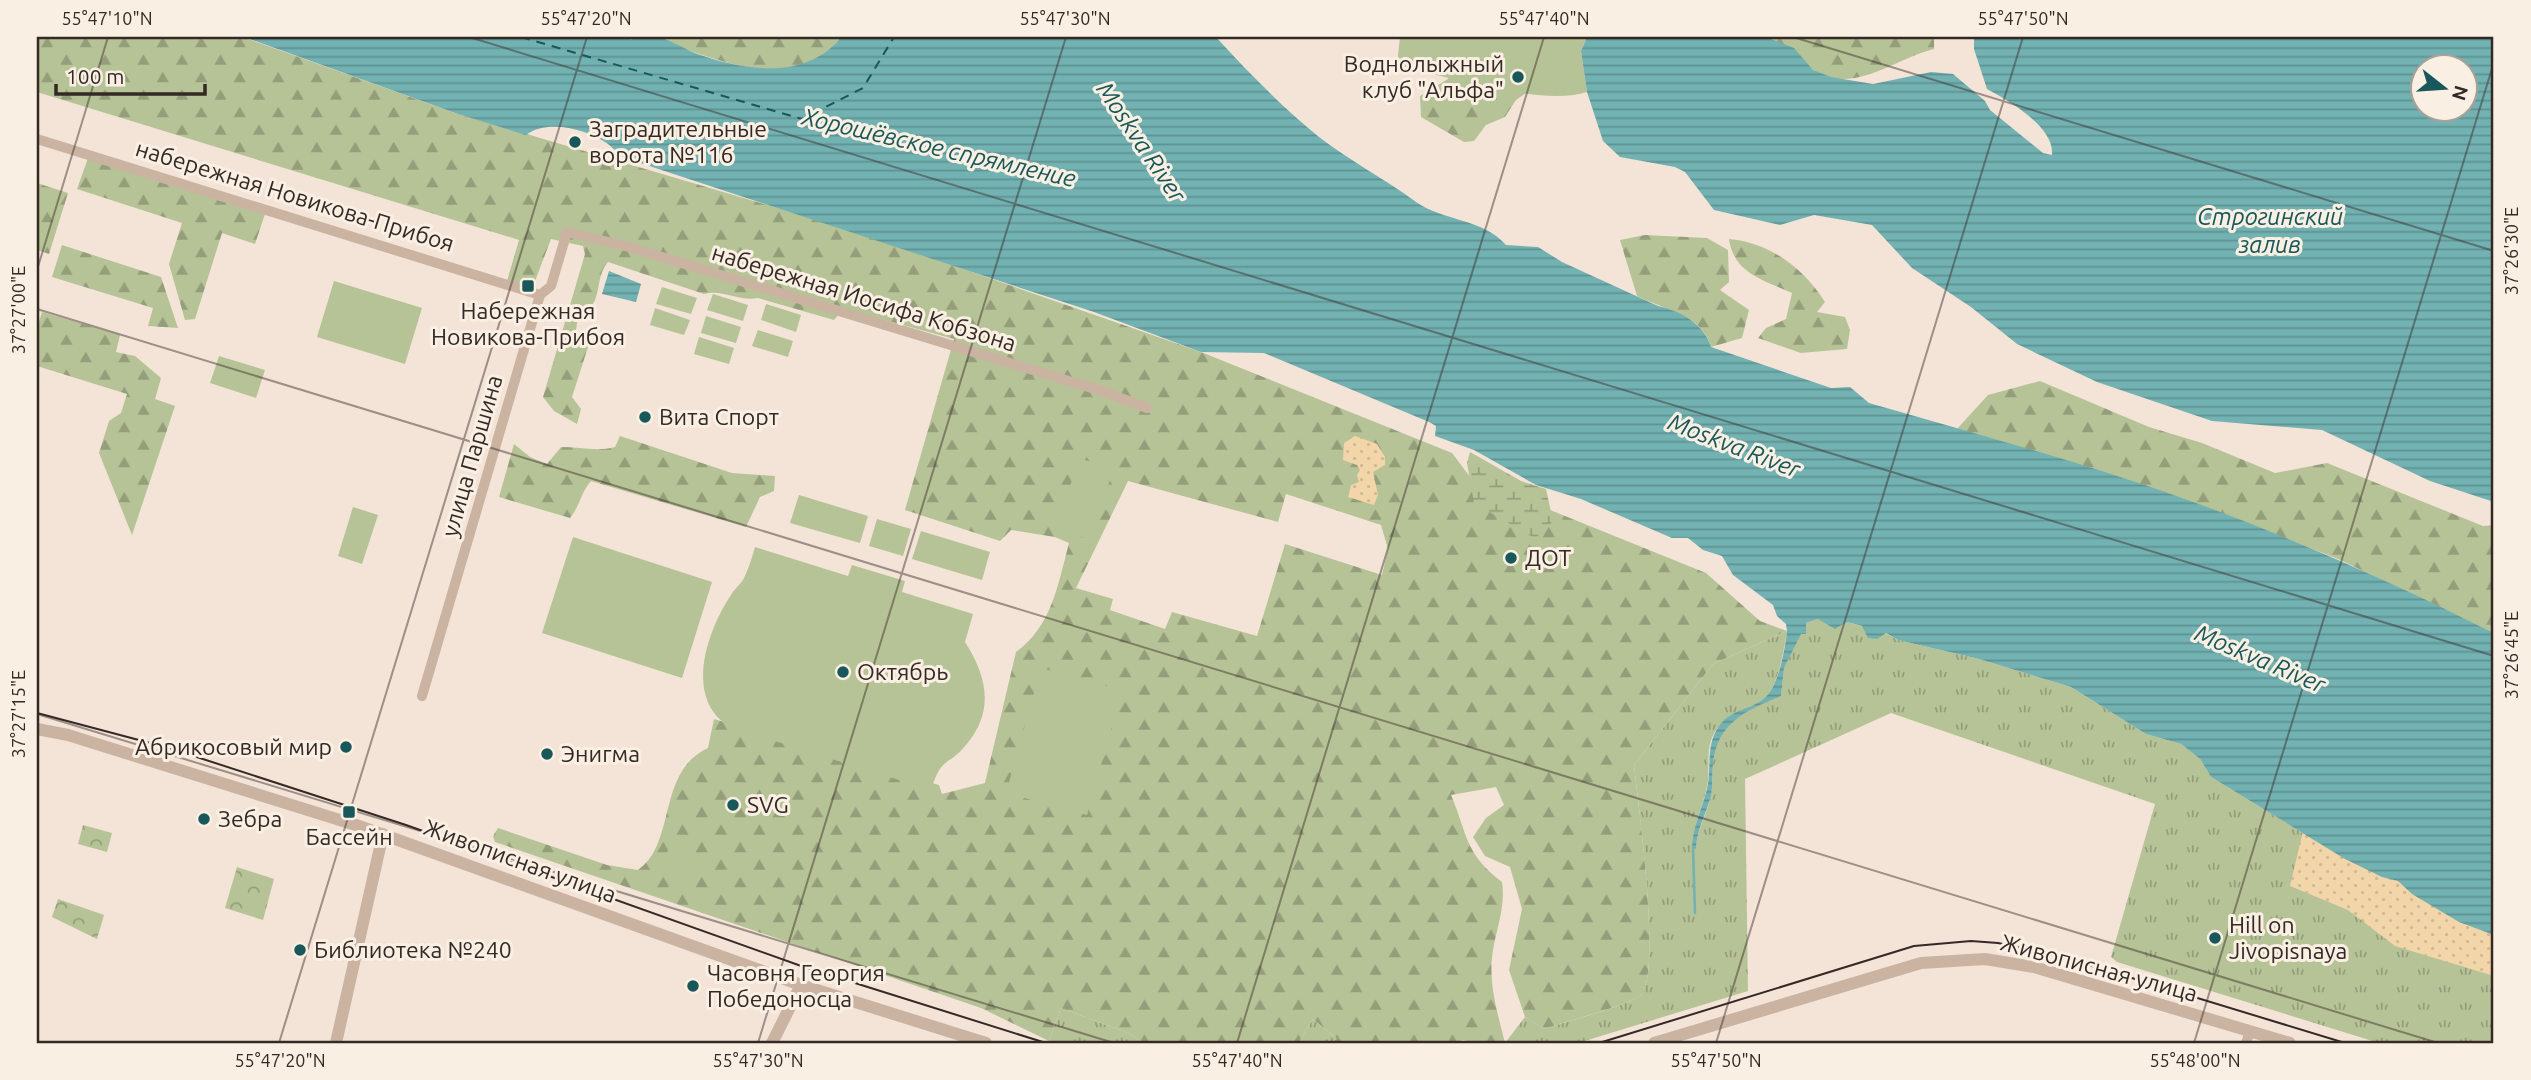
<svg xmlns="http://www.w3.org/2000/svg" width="2531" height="1080" font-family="Ubuntu,sans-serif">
  <defs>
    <pattern id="grass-tufts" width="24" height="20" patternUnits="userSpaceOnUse" patternTransform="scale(1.75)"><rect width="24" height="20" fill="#b6c396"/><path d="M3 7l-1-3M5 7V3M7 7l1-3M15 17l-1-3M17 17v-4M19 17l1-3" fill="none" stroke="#959e7a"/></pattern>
    <pattern id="forest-firs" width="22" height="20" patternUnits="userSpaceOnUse" patternTransform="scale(1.75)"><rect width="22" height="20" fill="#b6c396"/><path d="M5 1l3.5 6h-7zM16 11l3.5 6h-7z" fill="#959e7a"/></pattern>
    <pattern id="wetland-marsh" width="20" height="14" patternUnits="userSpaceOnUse" patternTransform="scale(1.75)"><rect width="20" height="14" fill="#b6c396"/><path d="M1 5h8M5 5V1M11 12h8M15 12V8" fill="none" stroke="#959e7a"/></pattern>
    <pattern id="sand-dots" width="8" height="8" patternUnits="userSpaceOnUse" patternTransform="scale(1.75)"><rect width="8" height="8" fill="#f2d6aa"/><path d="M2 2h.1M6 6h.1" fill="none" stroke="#d0b892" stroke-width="1.8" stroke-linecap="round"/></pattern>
    <pattern id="park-crowns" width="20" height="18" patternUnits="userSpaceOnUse" patternTransform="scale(1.75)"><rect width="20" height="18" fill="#b6c396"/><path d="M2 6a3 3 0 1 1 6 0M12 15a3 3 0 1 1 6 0" fill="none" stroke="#959e7a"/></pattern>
    <pattern id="water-rules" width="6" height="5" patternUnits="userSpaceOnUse" patternTransform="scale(1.75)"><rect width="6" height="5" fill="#73b2b2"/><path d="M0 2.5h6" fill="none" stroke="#5f9191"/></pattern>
  </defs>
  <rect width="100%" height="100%" fill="#f3e4d7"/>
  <!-- grass -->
  <g fill="url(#grass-tufts)">
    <path d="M1818,619L1829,623L1847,622L1885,633L1898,640L1979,659L2071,687L2146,734L2181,744L2200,759L2211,777L2345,859L2494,935V1043H2379L2117,962L2111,957L2155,804L1891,713L1745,779L1748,991L1578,1043H1505L1525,1017L1544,1029C1561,1023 1633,1004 1641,995C1662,971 1638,804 1634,765L1713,664L1787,631C1784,650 1778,689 1762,701C1747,711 1729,712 1717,729C1703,747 1712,771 1706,791C1701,812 1692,826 1696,848C1697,828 1707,815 1711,796C1713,785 1712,774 1713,763C1717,721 1747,710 1781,695L1784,667L1806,623Z"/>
    <path d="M1061,1008L1128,1033L1144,1043L1049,1041Z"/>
    <path d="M1313,1019L1338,1040L1332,1043H1301L1300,1040Z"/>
  </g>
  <!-- forest -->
  <g fill="url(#forest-firs)" fill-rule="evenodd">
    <path d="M37,37H243L455,113L846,228L1201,352L1452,453L1471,478L1706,573L1760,621L1787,631L1713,664L1634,765C1638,804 1662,971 1641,995C1633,1004 1560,1023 1544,1029L1525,1017L1509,970L1522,909L1510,867L1485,856L1473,837L1486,818L1504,805L1496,787L1451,795C1468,835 1464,853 1502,882C1506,909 1495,931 1492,957C1489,986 1498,1015 1505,1043H1475L1463,1040L1456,1043H1332L1337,1039L1313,1019L1300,1040L1301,1043H1144L1128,1033L1061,1008L1049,1041L981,1008L495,842L493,836L498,828L607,865L638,870C677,843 656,772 708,748L714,719L939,785L942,794L985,783L1016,652C1052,626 1058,584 1069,543L1055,537L1011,530L1000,541L905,510L954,339L863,314H839L834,320L758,298C739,302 723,289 704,294L608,262C598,273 600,288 595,300C590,311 582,314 577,323L576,330L587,340L588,347L572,397L581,409L577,424L554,411L543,397L585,254L583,246L551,239L532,289L507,281L519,240L37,92ZM1128,481L1278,522L1286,494L1381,525L1388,549L1382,575L1285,544L1257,636L1172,612L1165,629L1110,610L1113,599L1076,588Z"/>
    <path d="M654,37H841C794,97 710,58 654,37Z"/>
    <path d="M1531,37L1533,88L1516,100L1505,117L1486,125L1474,141L1464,142L1421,117L1420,96L1448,79L1454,59Z"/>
    <path d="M1766,37H1934V49C1896,58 1854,95 1815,71C1795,59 1790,45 1766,37Z"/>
    <path d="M88,158L265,214L255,244L222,233L195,319L185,320L169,264L182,223L77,189Z"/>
    <path d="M37,183L68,193L49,254L37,250Z"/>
    <path d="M1645,235L1707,238L1728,250L1729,282L1720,290L1749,310L1742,338L1711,347C1702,314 1664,310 1637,296L1620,240Z"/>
    <path d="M1729,239C1771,243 1803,268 1825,302L1817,312L1845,317L1850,330L1847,349L1801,353L1758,338L1766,328L1786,319L1792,293C1764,280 1734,274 1729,239Z"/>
    <path d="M62,245L161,277L178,328L148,326L153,308L52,277Z"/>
    <path d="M42,312L120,335L116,352L135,356L161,378L155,399L175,406L132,535L99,453L109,421L121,413L127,394L37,366V328Z"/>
    <path d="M2040,381L2149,427L2202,443L2275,473L2327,463L2483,526L2494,525V633L2338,559L2188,500L1957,429L1988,395Z"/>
    <path d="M620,436L732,473L775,476L774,491L760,497L746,527L591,481C581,492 580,506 570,518L499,497L514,444L530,457L547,464L561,447C579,447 598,452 615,447Z"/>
  </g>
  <!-- wetland -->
  <path fill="url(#wetland-marsh)" d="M1470,452L1521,481L1546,489L1553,521L1538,540L1474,503L1467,463Z"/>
  <!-- sand -->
  <g fill="url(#sand-dots)">
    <path d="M1355,436L1377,444L1385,457V465L1373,472L1378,495L1374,505L1348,497L1351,485L1359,482L1357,475L1360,470L1357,465L1343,460L1344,443Z"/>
    <path d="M2304,827L2494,924V976L2395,946L2348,910L2290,886Z"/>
  </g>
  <!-- park -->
  <g fill="url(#park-crowns)">
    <path d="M83,825L112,833L107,852L78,844Z"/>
    <path d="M237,867L274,879L263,920L225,908Z"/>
    <path d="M58,899L104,915L97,939L52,917Z"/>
  </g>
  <!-- pitch -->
  <g fill="#b6c396">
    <path d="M1400,37H1587L1581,51L1587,92C1542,107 1445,76 1397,65Z"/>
    <path d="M334,281L422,308L405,364L317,337Z"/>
    <path d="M662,287L697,298L691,314L656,304Z"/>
    <path d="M713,294L748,305L743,321L707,310Z"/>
    <path d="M766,304L801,315L796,332L761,320Z"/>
    <path d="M655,308L690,320L684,335L650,325Z"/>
    <path d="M706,316L741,327L736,343L701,333Z"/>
    <path d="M758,330L793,341L788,357L752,346Z"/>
    <path d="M699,337L734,348L729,364L694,354Z"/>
    <path d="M219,356L265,370L256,398L210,383Z"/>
    <path d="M1078,458L1113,468L1093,540L1058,530Z"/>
    <path d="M799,495L868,516L860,543L790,523Z"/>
    <path d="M353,507L378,515L362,564L338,556Z"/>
    <path d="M877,519L911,529L903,556L869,546Z"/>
    <path d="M921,531L990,552L982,580L912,559Z"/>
    <path d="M573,537L712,582L682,678L542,633Z"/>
    <path d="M755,547L848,576L852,565L905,581L902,592L973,614L965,642C987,676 995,711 966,745C948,767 942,755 931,790L730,727C683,699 707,631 731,595C735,588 741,584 744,578C749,568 752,557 755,547Z"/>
    <path d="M1041,668L1122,690L1087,815L1006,793Z"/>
    <path d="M669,846L710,858L704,878L663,867Z"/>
  </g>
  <!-- water -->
  <g fill="url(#water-rules)" fill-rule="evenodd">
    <path d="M244,37H617C634,42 639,37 654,37C666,37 683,48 695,53C741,70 806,82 841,37H1216C1248,72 1282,107 1319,137C1350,161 1385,179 1416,202C1443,221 1484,219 1506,245L1538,247L1562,262L1658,306C1681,311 1704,324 1711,347L1831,388L1850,387L1869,403C1975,434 2083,462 2188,500C2293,538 2394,583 2494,633V935L2459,922L2412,894L2398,881L2382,877L2345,859L2211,777L2200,759L2181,744L2146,734L2071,687L1979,659L1898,640L1886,633L1877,639L1868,638L1862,626L1847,622L1835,629L1818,619L1806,623V634H1801L1784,668L1781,696C1747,710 1717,722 1713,764C1712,775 1713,785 1711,796C1706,815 1697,828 1696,849L1692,847C1693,826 1702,809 1707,789C1712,767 1705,746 1719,726C1731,710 1745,711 1761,701C1778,691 1785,650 1787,631L1786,624L1777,616L1773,605L1733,575L1722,556L1703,550L1688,538H1672L1581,499L1536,485L1474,450L1435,436L1436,426L1429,422L1264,353L1201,352L1094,312L625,158C617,155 615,149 608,144C587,129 547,119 526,135L458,114Z"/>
    <path d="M1587,37H1766L1794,48L1813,70L1831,77L1873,84L1931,72L1953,74L1985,101L1990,110L2043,153L2052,155C2055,127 2009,101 1987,89L1974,49V37H2494V502L2430,481L2322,430L2212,421L2097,382L2017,344L1971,307L1912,268L1872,225L1814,215L1780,225L1714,210L1685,172L1675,167L1620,157L1603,141L1587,92L1581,51ZM2464,66V108H2422V66Z"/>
    <path d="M609,271L641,284L636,302L602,294Z"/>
  </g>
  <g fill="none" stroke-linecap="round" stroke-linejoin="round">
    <!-- stream -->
    <path stroke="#73b2b2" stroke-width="2.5" d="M1693,847L1695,913"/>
    <!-- ferry -->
    <path stroke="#18585a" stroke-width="2" stroke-dasharray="9 7" stroke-linecap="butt" d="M521,37L802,119L863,88L894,37"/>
    <!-- minor -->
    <g stroke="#cbb3a2" stroke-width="10">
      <path d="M37,139L540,295"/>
      <path d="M422,696L540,295L551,286L567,232L629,247L1105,392L1147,408"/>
      <path d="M2246,1043L2250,1031"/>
    </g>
    <!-- tertiary -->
    <g stroke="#cbb3a2" stroke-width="12">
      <path d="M37,729L68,735L359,826L801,985L986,1043"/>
      <path d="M336,1043L383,834"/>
      <path d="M772,1043L801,985"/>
      <path d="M1654,1043L1921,963L1985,959L2034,967L2290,1043"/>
    </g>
    <!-- tram -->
    <g stroke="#352925" stroke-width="2">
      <path d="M37,713L169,748L406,825L804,967L1046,1043"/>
      <path d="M1599,1043L1914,946L1971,941L1998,943L2063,957L2345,1043"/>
    </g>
  </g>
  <!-- ticks -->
  <path fill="none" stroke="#352925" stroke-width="2" stroke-opacity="0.45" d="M469,37L2494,656M1793,37L2494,251M37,270L108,37M37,309L2438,1043M37,714L1114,1043M279,1043L587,37M758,1043L1066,37M1237,1043L1544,37M1716,1043L2023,37M2194,1043L2494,62"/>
  <!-- markers -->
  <g fill="#18585a" stroke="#faefe3" stroke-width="2.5">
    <circle cx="1518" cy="77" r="7"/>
    <circle cx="575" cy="142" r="7"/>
    <rect x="521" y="279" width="14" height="14" rx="3.5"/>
    <circle cx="645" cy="417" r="7"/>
    <circle cx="1511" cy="558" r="7"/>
    <circle cx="843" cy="672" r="7"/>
    <circle cx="346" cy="747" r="7"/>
    <circle cx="547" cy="754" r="7"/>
    <circle cx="733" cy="805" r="7"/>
    <rect x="342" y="805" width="14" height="14" rx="3.5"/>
    <circle cx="204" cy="819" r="7"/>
    <circle cx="2215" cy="938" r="7"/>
    <circle cx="300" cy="950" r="7"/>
    <circle cx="693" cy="986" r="7"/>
  </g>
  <g text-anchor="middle" stroke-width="6" stroke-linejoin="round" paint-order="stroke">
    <!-- poi labels -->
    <g font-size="23" fill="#352925" stroke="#faefe3" text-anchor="start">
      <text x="1504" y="72" text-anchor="end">Воднолыжный<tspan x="1504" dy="26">клуб "Альфа"</tspan></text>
      <text x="589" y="137">Заградительные<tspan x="589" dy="26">ворота №116</tspan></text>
      <text x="528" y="319" text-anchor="middle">Набережная<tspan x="528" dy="26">Новикова-Прибоя</tspan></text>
      <text x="659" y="425">Вита Спорт</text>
      <text x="1525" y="566">ДОТ</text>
      <text x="857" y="680">Октябрь</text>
      <text x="332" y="755" text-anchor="end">Абрикосовый мир</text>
      <text x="561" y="762">Энигма</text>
      <text x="747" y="813">SVG</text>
      <text x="218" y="827">Зебра</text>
      <text x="349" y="845" text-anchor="middle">Бассейн</text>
      <text x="2229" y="933">Hill on<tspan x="2229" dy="26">Jivopisnaya</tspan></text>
      <text x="314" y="958">Библиотека №240</text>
      <text x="707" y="981">Часовня Георгия<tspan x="707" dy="26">Победоносца</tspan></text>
    </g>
    <!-- street labels -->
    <g font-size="23" fill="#352925" stroke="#faefe3">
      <text transform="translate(295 196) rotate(17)" y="8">набережная Новикова-Прибоя</text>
      <text transform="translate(864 298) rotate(17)" y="8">набережная Иосифа Кобзона</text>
      <text transform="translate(472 456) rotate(-74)" y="8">улица Паршина</text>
      <text transform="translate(520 861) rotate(20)" y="8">Живописная улица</text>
      <text transform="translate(2099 968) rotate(15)" y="8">Живописная улица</text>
    </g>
    <!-- water labels -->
    <g font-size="24" font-style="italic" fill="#18585a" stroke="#faefe3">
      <text transform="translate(1141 142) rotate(56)" y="8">Moskva River</text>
      <text transform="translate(939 148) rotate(13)" y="8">Хорошёвское спрямление</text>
      <text x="2270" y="225">Строгинский<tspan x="2270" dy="28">залив</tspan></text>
      <text transform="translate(1734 446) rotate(21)" y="8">Moskva River</text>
      <text transform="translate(2260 659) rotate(23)" y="8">Moskva River</text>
    </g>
  </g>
  <!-- border -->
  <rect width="2531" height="1080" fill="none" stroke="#faefe3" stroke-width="77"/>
  <!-- north arrow -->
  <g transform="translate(2444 88) rotate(107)"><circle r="33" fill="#faefe3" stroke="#aba097" stroke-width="2"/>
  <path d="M0-5L12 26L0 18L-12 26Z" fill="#18585a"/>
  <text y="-10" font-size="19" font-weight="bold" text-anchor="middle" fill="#352925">N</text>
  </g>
  <!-- scale -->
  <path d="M56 84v10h149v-10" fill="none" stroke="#352925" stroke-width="3.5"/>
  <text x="66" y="84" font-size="21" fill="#352925" stroke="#faefe3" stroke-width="5" paint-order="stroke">100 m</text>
  <rect x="38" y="38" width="2454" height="1004" fill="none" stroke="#352925" stroke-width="2.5"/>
  <g font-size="18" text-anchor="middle" fill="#352925">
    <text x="107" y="25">55°47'10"N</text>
    <text x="586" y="25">55°47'20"N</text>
    <text x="1065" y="25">55°47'30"N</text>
    <text x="1544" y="25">55°47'40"N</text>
    <text x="2023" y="25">55°47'50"N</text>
    <text transform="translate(2512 251) rotate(-90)" y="6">37°26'30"E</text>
    <text transform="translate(19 310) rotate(-90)" y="6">37°27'00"E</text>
    <text transform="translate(2512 655) rotate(-90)" y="6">37°26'45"E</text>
    <text transform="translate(19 714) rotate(-90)" y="6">37°27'15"E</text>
    <text x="280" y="1067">55°47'20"N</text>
    <text x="758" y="1067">55°47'30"N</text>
    <text x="1237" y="1067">55°47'40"N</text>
    <text x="1716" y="1067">55°47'50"N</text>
    <text x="2195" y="1067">55°48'00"N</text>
  </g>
</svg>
